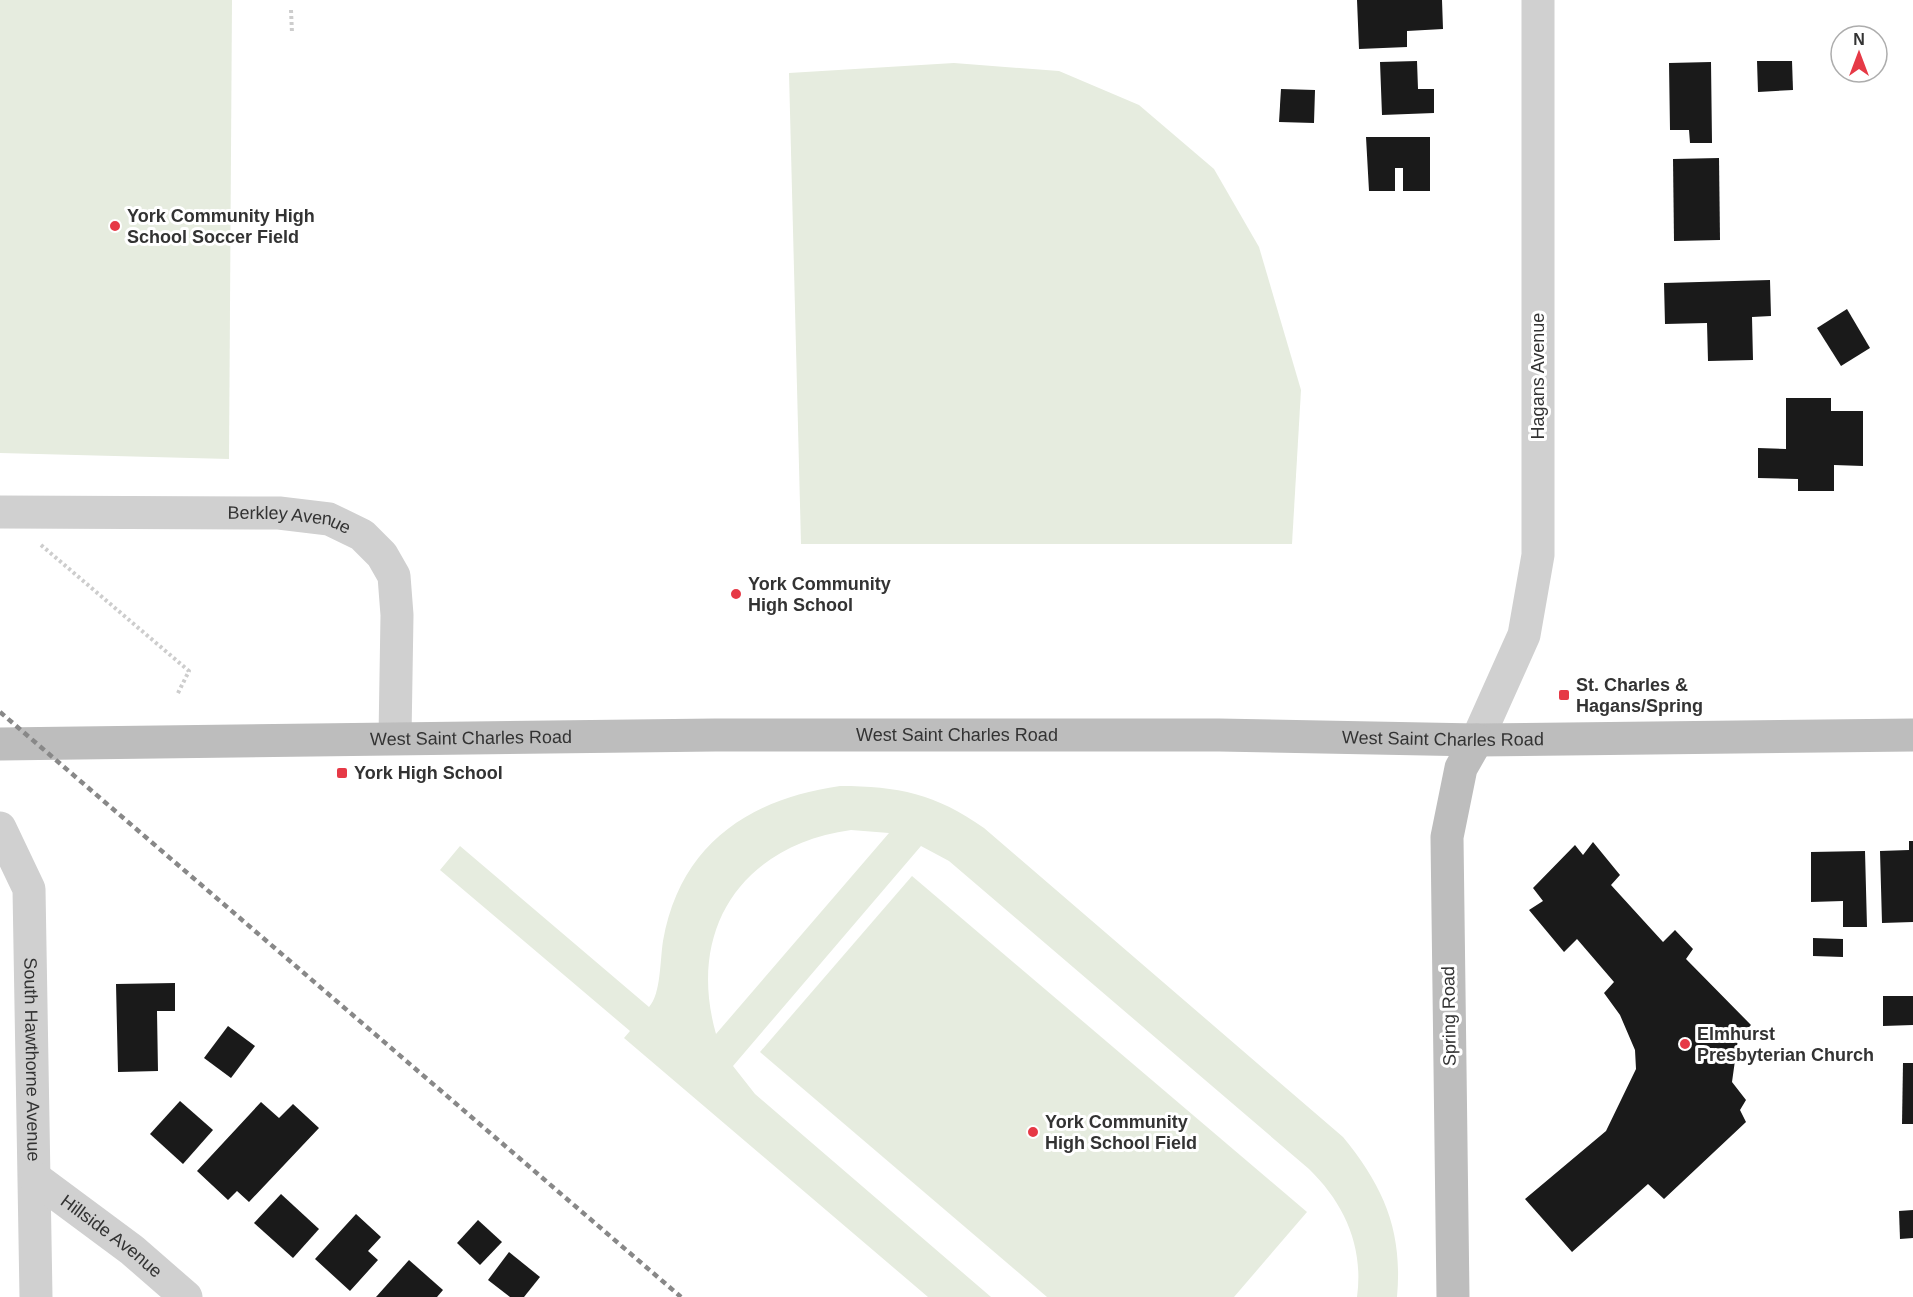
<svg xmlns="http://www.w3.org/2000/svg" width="1913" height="1297" font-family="Helvetica,sans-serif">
  <rect width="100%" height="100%" fill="#fff"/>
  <!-- grass -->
  <g fill="#e6ecdf" fill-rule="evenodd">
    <path d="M0,0H232L229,459L0,453Z"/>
    <path d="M954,63L1059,71L1139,105L1214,169L1259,247L1301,390L1292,544H801L789,73Z"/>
    <path d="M840,786C898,786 936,794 984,828L1343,1137C1384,1187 1403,1231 1397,1297H1357C1364,1246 1344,1203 1309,1169L949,861L921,846L733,1066L755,1094L991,1297H928L624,1038L630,1031L440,870L460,846L649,1007C661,994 660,960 663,941C680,845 748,799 840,786ZM851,830L889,833L716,1034C686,928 743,845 851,830Z"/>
    <path d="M912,876L1307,1212L1234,1297H1047L760,1052Z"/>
  </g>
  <!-- building -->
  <g fill="#1a1a1a">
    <path d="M1357,0H1442L1443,29L1407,31V47L1359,49Z"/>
    <path d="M1417,61L1418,89H1434V113L1382,115L1380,62Z"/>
    <path d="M1757,61H1792L1793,90L1758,92Z"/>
    <path d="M1711,62L1712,143H1690L1689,130H1670L1669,63Z"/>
    <path d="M1281,89L1315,90L1314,123L1279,122Z"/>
    <path d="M1366,137H1430V191H1403V168H1395V191H1369Z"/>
    <path d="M1719,158L1720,240L1674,241L1673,159Z"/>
    <path d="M1770,280L1771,316L1752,317L1753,360L1708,361L1707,323L1665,324L1664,283Z"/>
    <path d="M1847,309L1870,348L1841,366L1817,328Z"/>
    <path d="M1786,398H1831V411H1863V466L1834,465V491H1798V479L1758,478V448L1786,449Z"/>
    <path d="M1909,841H1913V922L1882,923L1880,851L1909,850Z"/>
    <path d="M1593,842L1620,875L1611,885L1663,942L1675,930L1693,949L1686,959L1751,1025L1738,1039L1732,1082L1746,1100L1740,1110L1746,1122L1664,1199L1648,1184L1572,1252L1525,1199L1606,1131L1636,1069L1635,1050L1620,1015L1604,993L1614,982L1577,939L1564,952L1529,910L1543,901L1533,888L1575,845L1583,855Z"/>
    <path d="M1865,851L1867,927H1843V901L1811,902V852Z"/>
    <path d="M1813,938L1843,939V957L1813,956Z"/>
    <path d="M175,983V1011H157L158,1071L118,1072L116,984Z"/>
    <path d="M1883,996H1913V1025L1883,1026Z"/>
    <path d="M228,1026L255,1046L231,1078L204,1058Z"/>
    <path d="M1903,1063H1913V1124H1902Z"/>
    <path d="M180,1101L213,1130L183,1164L150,1134Z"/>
    <path d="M261,1102L279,1118L293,1104L319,1128L249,1202L237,1191L228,1200L197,1171Z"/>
    <path d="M281,1194L319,1229L293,1258L254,1223Z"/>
    <path d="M1913,1210V1238L1900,1239L1899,1211Z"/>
    <path d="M356,1214L381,1237L368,1251L378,1260L350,1291L315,1259Z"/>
    <path d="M478,1220L502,1242L480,1265L457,1243Z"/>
    <path d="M509,1252L540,1277L524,1297H510L488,1280Z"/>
    <path d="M409,1260L443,1290L437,1297H376Z"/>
  </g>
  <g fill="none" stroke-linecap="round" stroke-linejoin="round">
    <!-- path -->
    <g stroke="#cdcdcd" stroke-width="4" stroke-dasharray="3 3" stroke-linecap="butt">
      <path d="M291,10L292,33"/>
      <path d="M41,545L189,671L177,695"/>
    </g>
    <!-- street -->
    <g stroke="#d0d0d0" stroke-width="33">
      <path id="s1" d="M0,512L279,513L329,519L362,535L382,555L394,576L397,615L395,737"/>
      <path d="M1477,740L1524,635L1538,555V0"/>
      <path id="s2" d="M0,828L29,889L36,1297"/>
      <path id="s3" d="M35,1178L132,1250L186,1297"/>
    </g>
    <!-- secondary -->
    <g stroke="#bdbdbd" stroke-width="33">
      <path id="s4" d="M0,744L715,735H1219L1477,740L1913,735"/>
      <path d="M1453,1297L1447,837L1461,768L1477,740"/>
    </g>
    <!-- rail -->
    <path stroke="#888" stroke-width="4.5" stroke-dasharray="6 4.5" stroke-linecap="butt" d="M0,712L681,1297"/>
  </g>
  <!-- markers -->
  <g fill="#e63946" stroke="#fff" stroke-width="2">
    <circle cx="115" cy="226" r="6"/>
    <circle cx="736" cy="594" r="6"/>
    <rect x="1558" y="689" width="12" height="12" rx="3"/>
    <rect x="336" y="767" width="12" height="12" rx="3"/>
    <circle cx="1685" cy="1044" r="6"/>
    <circle cx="1033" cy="1132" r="6"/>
  </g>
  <g text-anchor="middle" stroke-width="6" stroke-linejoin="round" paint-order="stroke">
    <!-- poi labels -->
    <g font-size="18" font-weight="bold" fill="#333" stroke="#fff" text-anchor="start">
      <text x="127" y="222">York Community High<tspan x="127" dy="21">School Soccer Field</tspan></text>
      <text x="748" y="590">York Community<tspan x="748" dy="21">High School</tspan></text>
      <text x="1576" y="691">St. Charles &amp;<tspan x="1576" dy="21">Hagans/Spring</tspan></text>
      <text x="354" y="779">York High School</text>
      <text x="1697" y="1040">Elmhurst<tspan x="1697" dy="21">Presbyterian Church</tspan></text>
      <text x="1045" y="1128">York Community<tspan x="1045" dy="21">High School Field</tspan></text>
    </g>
    <!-- street labels -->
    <g font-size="18" fill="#333" stroke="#fff">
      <text transform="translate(1538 376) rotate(-90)" y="6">Hagans Avenue</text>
      <text dy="6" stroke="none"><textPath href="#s1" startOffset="290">Berkley Avenue</textPath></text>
      <text dy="6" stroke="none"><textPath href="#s4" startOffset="957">West Saint Charles Road</textPath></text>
      <text dy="6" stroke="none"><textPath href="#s4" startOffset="471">West Saint Charles Road</textPath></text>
      <text dy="6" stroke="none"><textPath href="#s4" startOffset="1443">West Saint Charles Road</textPath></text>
      <text transform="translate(1449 1016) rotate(-91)" y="6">Spring Road</text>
      <text dy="6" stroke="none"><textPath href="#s2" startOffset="238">South Hawthorne Avenue</textPath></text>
      <text dy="6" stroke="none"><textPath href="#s3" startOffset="96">Hillside Avenue</textPath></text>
    </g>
  </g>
  <!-- north arrow -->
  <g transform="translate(1859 54)"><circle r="28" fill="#ffffff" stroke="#adadad" stroke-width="1.5"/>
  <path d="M0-4.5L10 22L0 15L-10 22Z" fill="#e63946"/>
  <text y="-9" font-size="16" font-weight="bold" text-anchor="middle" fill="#333333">N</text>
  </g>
</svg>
